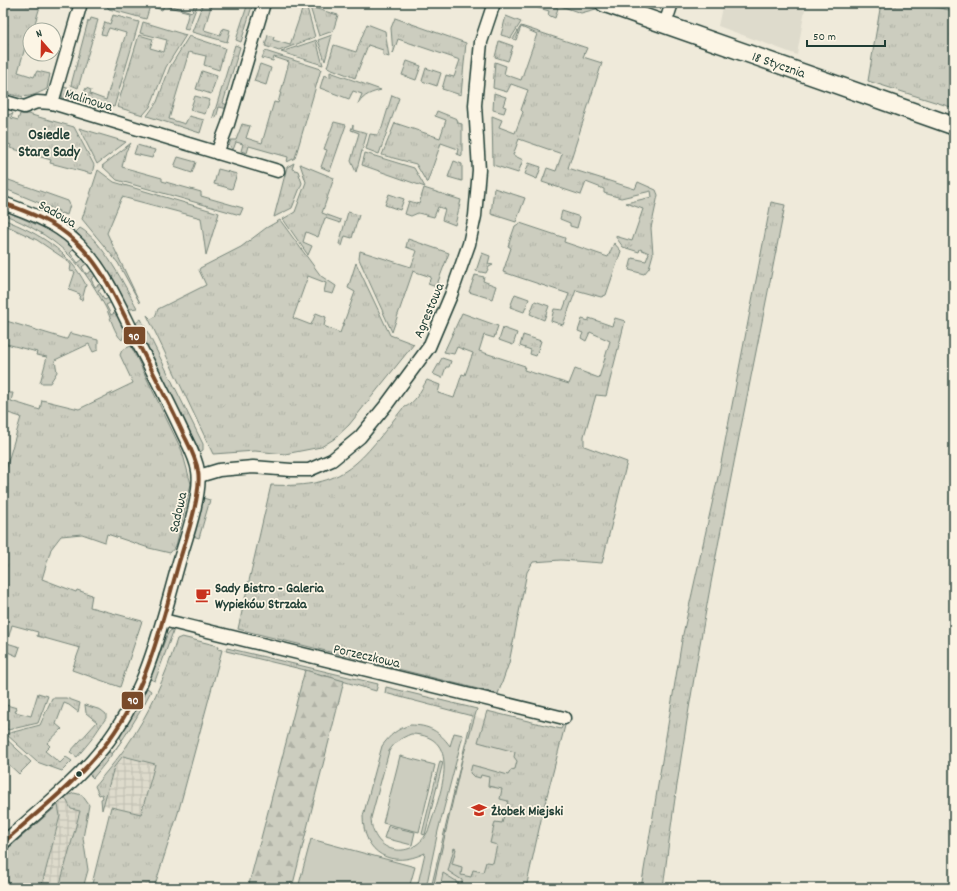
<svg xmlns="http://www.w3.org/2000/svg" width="957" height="891" font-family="Dekko,sans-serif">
  <defs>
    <pattern id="industrial-grid" width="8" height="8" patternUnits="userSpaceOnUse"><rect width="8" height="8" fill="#dedbcc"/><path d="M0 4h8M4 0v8" fill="none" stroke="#bebdb0"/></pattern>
    <pattern id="grass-tufts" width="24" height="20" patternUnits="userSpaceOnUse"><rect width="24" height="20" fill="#cccdbf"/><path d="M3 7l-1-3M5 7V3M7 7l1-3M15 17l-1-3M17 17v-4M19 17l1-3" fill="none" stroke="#afb1a5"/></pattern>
    <pattern id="forest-firs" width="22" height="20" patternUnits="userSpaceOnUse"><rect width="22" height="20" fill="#cccdbf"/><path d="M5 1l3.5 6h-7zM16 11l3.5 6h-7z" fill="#afb1a5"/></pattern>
  </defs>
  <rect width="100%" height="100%" fill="#efeada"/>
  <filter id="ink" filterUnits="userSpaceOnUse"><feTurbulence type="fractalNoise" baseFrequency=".025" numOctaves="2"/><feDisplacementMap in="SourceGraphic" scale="8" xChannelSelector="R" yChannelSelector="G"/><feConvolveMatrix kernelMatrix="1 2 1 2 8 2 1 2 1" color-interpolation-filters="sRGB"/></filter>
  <g filter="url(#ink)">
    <!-- built -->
    <g fill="#dedbcc">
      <path d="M723,3H806L797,55L718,26Z"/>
      <path d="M472,716L529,731L491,888H431Z"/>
    </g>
    <!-- industrial -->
    <g fill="url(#industrial-grid)">
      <path d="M123,756L155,764L141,814L103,805L114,767Z"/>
      <path d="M65,797L71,809L80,811L64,871L59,888H41L60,816L58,805Z"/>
    </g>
    <!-- grass -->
    <g fill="url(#grass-tufts)" stroke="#76857a">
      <path d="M8,3H41L33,30H30L18,72L34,77L37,71L50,74L47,89C28,99 22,98 3,92V19Z"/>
      <path d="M104,3H112L125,7L126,3H163L192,12L195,3H198L188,30L184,29L189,12L164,6L162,10L150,6L146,19L109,9Z"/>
      <path d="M203,3H212L204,30L220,35L223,28L230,30L227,42L192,32Z"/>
      <path d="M248,3H253L241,42L236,40Z"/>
      <path d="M533,3H541L558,8L555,18L548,15L549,11L532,6Z"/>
      <path d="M552,3H580L596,9L581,13Z"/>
      <path d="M881,3H916L954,11V108L868,81Z"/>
      <path d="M304,4H306L315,37L279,51L265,46L268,35L274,37L273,40L290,45Z"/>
      <path d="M310,7L338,15L333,31L319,36Z"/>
      <path d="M113,15L139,22L114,107L82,97L86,88L91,90L90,94L106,100L126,33L109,28L106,35L101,34L105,22L110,24Z"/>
      <path d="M506,16L521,22L511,38L501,35Z"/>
      <path d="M91,18L98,20L78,88L71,85L88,21H90Z"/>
      <path d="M395,18L466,43L461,95L442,89L446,75L454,77L460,60L398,39L393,54L391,28Z"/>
      <path d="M143,22L186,35L166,67L150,107L143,115L117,107L139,35L153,39L150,48L164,52L167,40L140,33Z"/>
      <path d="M367,24L385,31L389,57L383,55V50L368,45L355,78L327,67L334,45L356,52Z"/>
      <path d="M521,26L587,48L583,57L602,63L568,168L635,189L638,182L656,190L658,195L651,228L653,254L649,268L644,274L629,270L632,258L646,261L649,253L640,249L639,252L623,247L615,236L632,241L643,209L626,203L652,197L651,191L621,198L604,193V189L586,182L581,195L542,182L547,168L556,171L562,154L519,139L513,155L523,160L518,173L493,165L492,116L502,120L499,127L515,133L523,112L521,110L528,90L511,84L507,92L493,88L495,62L506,66L504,74L521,80L537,34L521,27L516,40L513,39Z"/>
      <path d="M332,35L325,61L318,40Z"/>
      <path d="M189,36L225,48L219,70L204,65L206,56L189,52L169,119L185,124L189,116L204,120L200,133L147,116L157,102L170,67Z"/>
      <path d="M316,40L323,65L281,52L314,41Z"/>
      <path d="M499,41L513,46L508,61L495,57Z"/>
      <path d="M235,45L240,47L223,103L229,106L228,109L219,107L216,118L213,117Z"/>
      <path d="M265,51L321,69L295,158L287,162L288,157L249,146L247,153L241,151L243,144L236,142L233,150L229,145L231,140H236L242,124L250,126L246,138L262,143L274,102L278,103L289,62L274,57L273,61L262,58Z"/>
      <path d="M407,61L421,66L416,80L402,75Z"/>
      <path d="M260,64L271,68L266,85L254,81Z"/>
      <path d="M426,68L441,73L437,86L422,81Z"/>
      <path d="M202,71L217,76L211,94L196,89Z"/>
      <path d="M330,72L381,90C371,93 365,94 358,104L362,94L353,91L349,99L320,88L324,75L330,77Z"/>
      <path d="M61,86L76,91L72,105C64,101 60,97 61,86Z"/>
      <path d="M494,93L506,97L503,106L506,107L504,113L493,110Z"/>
      <path d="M392,95L399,98L379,154L366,149L370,134L377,135L382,128Z"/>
      <path d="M195,96L210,100L205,114L190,110Z"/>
      <path d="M437,111L457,119L458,123L462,124V156L457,154L458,149L441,143L427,183L416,164L382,155L395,123L440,138L446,120L435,116Z"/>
      <path d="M13,113L11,118L18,120L20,114H28L74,127L94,165L92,174L50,163L51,160L10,148L11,145L3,142V117Z"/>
      <path d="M334,122L346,125L330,171L321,167L327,150L324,149Z"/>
      <path d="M353,125V129L367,133L356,172L351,161L359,133L351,130Z"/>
      <path d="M79,128L126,142L97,164Z"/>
      <path d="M131,143L126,151L122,167L162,178V181L201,192V196L243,208L240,215L117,180L102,166Z"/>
      <path d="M137,145L155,150L152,158L134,154Z"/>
      <path d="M365,153L414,168L425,187L362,165Z"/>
      <path d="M178,157L196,162L192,173L174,167Z"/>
      <path d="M454,161L462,164V181L448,177Z"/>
      <path d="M294,163L292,169L298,171L302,183L292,208L274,217L287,167Z"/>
      <path d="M529,163L541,167L537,179L525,174Z"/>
      <path d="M300,164L334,178L322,213L341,220L340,223L325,218L318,237L306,232L303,242L312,246L308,255L283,219L295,212L306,182Z"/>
      <path d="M218,169L237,174L232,189L214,184Z"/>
      <path d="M98,170L114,182L219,213L206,255L201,218L122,197L107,233L140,303L118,263L82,219Z"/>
      <path d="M3,178L68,201L70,205L67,215L61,213L56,220L59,211L3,188Z"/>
      <path d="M424,188L461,200L455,225L442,220L445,209L438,207L434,217L418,213L411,216L405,214L409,201L419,204Z"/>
      <path d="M494,188L525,198L516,222L491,214Z"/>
      <path d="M389,194L404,199L400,210L385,205Z"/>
      <path d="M771,202L785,205C741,432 691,658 663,888H641L683,634L720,468Z"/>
      <path d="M3,210L51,231L75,248L70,253L78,263L83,259L87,263L82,267L86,274L92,271L96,275L91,279L95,287L101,283L104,287L98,290L105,300L110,297L112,302L106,305L111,315L116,312L125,332L122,340C115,335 110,316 106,308C79,257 55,236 3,214Z"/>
      <path d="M562,211L580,217L577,228L570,226V223L560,219Z"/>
      <path d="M348,212L359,215L352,238L345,236L342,246L339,244Z"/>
      <path d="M3,219C40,234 68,250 86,285L82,300L79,299L80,294L69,290L75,272L70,271L71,265L68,261L37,240L3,224Z"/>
      <path d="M280,220L321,276L336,286L333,294L324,292L326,283L308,276L293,318L311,325L316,313L326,317L324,326L340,333L355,292L348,288L356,263L390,335L414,344L349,425L334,439L321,447L285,454L255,451L213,454L147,315L151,319L155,317L158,309L206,285L199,270L200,268L241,247L266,228Z"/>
      <path d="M520,223L565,238L564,242L608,257L614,243L621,251L606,295L601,297L576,290L563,325L551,321L554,309L563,310L569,294L503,272L511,248L508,246L515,226Z"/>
      <path d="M80,228C102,240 125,286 137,308L131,309L127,307L116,283L103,263L76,232Z"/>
      <path d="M408,239L449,253L436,287L428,284L431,277L413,271L392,332L359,259L360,251L411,267L417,251L406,247Z"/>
      <path d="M482,253L490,256L488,264L493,265L489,267L486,273L476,271Z"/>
      <path d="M475,275L484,277L483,281L496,286L492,299L469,292Z"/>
      <path d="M515,294L529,299L524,312L510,307Z"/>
      <path d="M535,301L549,306L544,320L530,314Z"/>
      <path d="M462,313L498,326L494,338L484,335L479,351L525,366L524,370L569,384L575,369L599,378L610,341L590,332L586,341L581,338L583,333L578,331L582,319L589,321V318L612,326L615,318L625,321L606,396L596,395L584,436V446L627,462L602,563L561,560L533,562L527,572L509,663L498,694L238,629L271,485C347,489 360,462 403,408C416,403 420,391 427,380L440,385L438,393L454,398L462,374L465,375L473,353L457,347L454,354L444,352Z"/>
      <path d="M141,319L203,444V450L200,452L142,337L136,323Z"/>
      <path d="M3,320L66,339H67L70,333L98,340V350L93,352L89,344L55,360L57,372L50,383H40L47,357L36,355L37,352L3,343Z"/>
      <path d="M503,328L517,333L513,345L499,340Z"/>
      <path d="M523,335L541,341L536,356L530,354L531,350L520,346Z"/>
      <path d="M131,346L182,451L191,484L176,546L170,553L149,548L107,534L105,542L82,534L61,536L51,549L42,579L76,592L77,590L92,595L90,607L142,621L120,687L72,670L80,648L37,636L38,632L12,625L7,643L20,647L17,656L3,650V479L21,417L5,412L3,418V393H13L11,401L40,410L42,400L79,409L133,383L120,355L122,350Z"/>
      <path d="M442,358L451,361L449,367H446L442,378L433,374Z"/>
      <path d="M203,498L210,500L199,538L193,536Z"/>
      <path d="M174,629L155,681L150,679L167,635L170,631Z"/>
      <path d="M182,637L219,646L218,649L222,650L178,813L154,888H91L111,807L141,814L155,764L123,756L114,767L102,810L101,799L103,798L102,794L99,795L95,786C105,773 116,761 126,747C149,714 165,678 177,639Z"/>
      <path d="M227,648L378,684L376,691L305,670L226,651Z"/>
      <path d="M386,687L477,709L462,760L433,888H431L472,716L385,693Z"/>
      <path d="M147,688L151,691C135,723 116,751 93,778L89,774L107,753L109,752L112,754L122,740L120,738L121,735Z"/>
      <path d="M38,693L48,696L38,723L8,730L6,727L3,726V704L17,708L15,712L31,716Z"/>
      <path d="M52,698H66L80,703L78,712L69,705L64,703L56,724L62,729L47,743L50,746L45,751L60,763L66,757L72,761L62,771L37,762L6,734L40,725Z"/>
      <path d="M85,705L101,710L106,714V718L91,740L77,757L70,752L97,722L86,713Z"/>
      <path d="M487,711L561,729L568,714L543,811L526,888H440L443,873L456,881V883L462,884V880L448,871L454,848L456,849L452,864L462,867L461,875L471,877L473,870L483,872L486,862L493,863L497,845L490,843L495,822L502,823L508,801L500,799L502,789L488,786L489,777L481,775L480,778L473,776L470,773L472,765L508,775L511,770L515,769L517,761L514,757L515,752L478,742Z"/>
      <path d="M3,736L31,762L19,774L3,759Z"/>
      <path d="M74,793L82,795L89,805L83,838L88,870L83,888H59L80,811L71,809L65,797Z"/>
      <path d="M58,805L60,816L41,888H13L3,875V853Z"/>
    </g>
    <!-- forest -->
    <path fill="url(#forest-firs)" stroke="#76857a" d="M305,670L344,681L292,888H248Z"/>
    <!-- pitch -->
    <g fill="#cccdbf" stroke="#76857a" fill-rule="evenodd">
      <path d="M410,725C429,725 439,731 450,746L454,733L463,735L438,831L426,888H417L425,853C392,869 363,854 363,816L382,746C390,735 397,729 410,725ZM411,734C466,735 438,799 429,829C414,862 372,855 371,818L389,751C395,742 401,738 411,734Z"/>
      <path d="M400,756L435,765L419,832L383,823Z"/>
      <path d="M440,761L443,762L425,835L422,834Z"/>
      <path d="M388,826L415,832L412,845L384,838Z"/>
      <path d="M311,839L415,867L409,888H298Z"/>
    </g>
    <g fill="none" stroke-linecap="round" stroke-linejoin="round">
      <!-- street casing -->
      <g stroke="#1f3d34" stroke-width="15">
        <g id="street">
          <path d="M665,24L672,3"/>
          <path d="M3,101L24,107L37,102L52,103L278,171"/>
          <path d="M52,103L81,3"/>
          <path d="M217,153L228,124L264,3"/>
          <path d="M3,203C28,212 55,222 75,241C105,268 120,308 138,343C153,372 168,401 182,431C188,444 196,457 198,471C202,493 186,539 179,562C160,629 147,693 102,749C74,784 36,813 3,843"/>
          <path d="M199,476L219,470L253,467L291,470H309L332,460L360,437L387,404L429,347L451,295L469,244L475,216L479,170L475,105L481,42L494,3"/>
          <path d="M163,620L564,718"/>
        </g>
      </g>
      <!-- secondary casing -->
      <g stroke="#1f3d34" stroke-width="20">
        <path id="secondary" d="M604,3L954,126"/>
      </g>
      <!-- street -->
      <use href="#street" stroke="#fcf5e5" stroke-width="12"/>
      <!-- secondary -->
      <use href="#secondary" stroke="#fcf5e5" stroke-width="17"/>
      <!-- bus-1 casing -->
      <g stroke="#fcf5e5" stroke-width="7">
        <path id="bus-1" d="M3,203C28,212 55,222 75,241C105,268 120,308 138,343C153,372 168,401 182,431C188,444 196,457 198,471C202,493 186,539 179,562C160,629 147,693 102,749C74,784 36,813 3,843"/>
      </g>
      <!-- bus-1 -->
      <use href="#bus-1" stroke="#7a4b2a" stroke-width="4"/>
    </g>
  </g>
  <!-- icons -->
  <defs>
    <g id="cafe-bare" transform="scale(1.2)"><path d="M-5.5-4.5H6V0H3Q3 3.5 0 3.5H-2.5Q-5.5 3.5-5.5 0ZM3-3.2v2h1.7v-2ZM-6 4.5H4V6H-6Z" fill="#c8321e" stroke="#fcf5e5" stroke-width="2.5" paint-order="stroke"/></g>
    <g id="school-bare" transform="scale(1.2)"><path d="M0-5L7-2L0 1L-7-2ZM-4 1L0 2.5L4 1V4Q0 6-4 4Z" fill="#c8321e" stroke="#fcf5e5" stroke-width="2.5" paint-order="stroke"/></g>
  </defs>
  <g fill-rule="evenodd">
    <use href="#cafe-bare" x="203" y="595"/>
    <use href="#school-bare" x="479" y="810"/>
  </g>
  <!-- markers -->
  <circle fill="#1f3d34" stroke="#fcf5e5" stroke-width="1.5" cx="79" cy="774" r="3.5"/>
  <g text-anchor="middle" stroke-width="3.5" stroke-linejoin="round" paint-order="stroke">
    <!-- street labels -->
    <g font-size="14" fill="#1f3d34" stroke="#fcf5e5">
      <text transform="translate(779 64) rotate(19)" y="5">18 Stycznia</text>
      <text transform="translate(89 99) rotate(17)" y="5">Malinowa</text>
      <text transform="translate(58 213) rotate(30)" y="5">Sadowa</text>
      <text transform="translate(428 310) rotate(-67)" y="5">Agrestowa</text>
      <text transform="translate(177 512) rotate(-77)" y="5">Sadowa</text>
      <text transform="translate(367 655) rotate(13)" y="5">Porzeczkowa</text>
    </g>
    <!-- poi labels -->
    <g font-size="14" font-weight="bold" fill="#1f3d34" stroke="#fcf5e5" text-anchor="start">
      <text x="215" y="592">Sady Bistro - Galeria<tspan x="215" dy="16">Wypieków Strzała</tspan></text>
      <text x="491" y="815">Żłobek Miejski</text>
    </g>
    <!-- neighbourhood labels -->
    <g font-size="15" font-weight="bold" fill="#1f3d34" stroke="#fcf5e5">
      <text x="49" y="139">Osiedle<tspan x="49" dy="17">Stare Sady</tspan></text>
    </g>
  </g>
  <g stroke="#fcf5e5" stroke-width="1.5">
    <rect x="123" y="326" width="23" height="19" rx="4" fill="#7a4b2a"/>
    <rect x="121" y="691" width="23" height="19" rx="4" fill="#7a4b2a"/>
  </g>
  <g font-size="11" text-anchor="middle" font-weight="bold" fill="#fff">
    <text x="134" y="340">90</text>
    <text x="133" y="704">90</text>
  </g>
  <!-- margin -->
  <rect width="957" height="891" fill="none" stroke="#fcf5e5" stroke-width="16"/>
  <rect x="8" y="8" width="941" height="875" fill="none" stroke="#1f3d34" stroke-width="1.5" filter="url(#ink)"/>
  <!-- north arrow -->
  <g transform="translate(42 42) rotate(340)"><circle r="19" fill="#fcf5e5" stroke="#a4ab9e"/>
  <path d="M0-3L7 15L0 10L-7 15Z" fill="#c8321e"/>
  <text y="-6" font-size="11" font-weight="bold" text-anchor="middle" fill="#1f3d34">N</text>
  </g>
  <!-- scale -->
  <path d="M807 40v6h78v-6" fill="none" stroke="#1f3d34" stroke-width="2"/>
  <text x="813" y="40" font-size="12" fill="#1f3d34" stroke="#fcf5e5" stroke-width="3" paint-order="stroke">50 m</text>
</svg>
